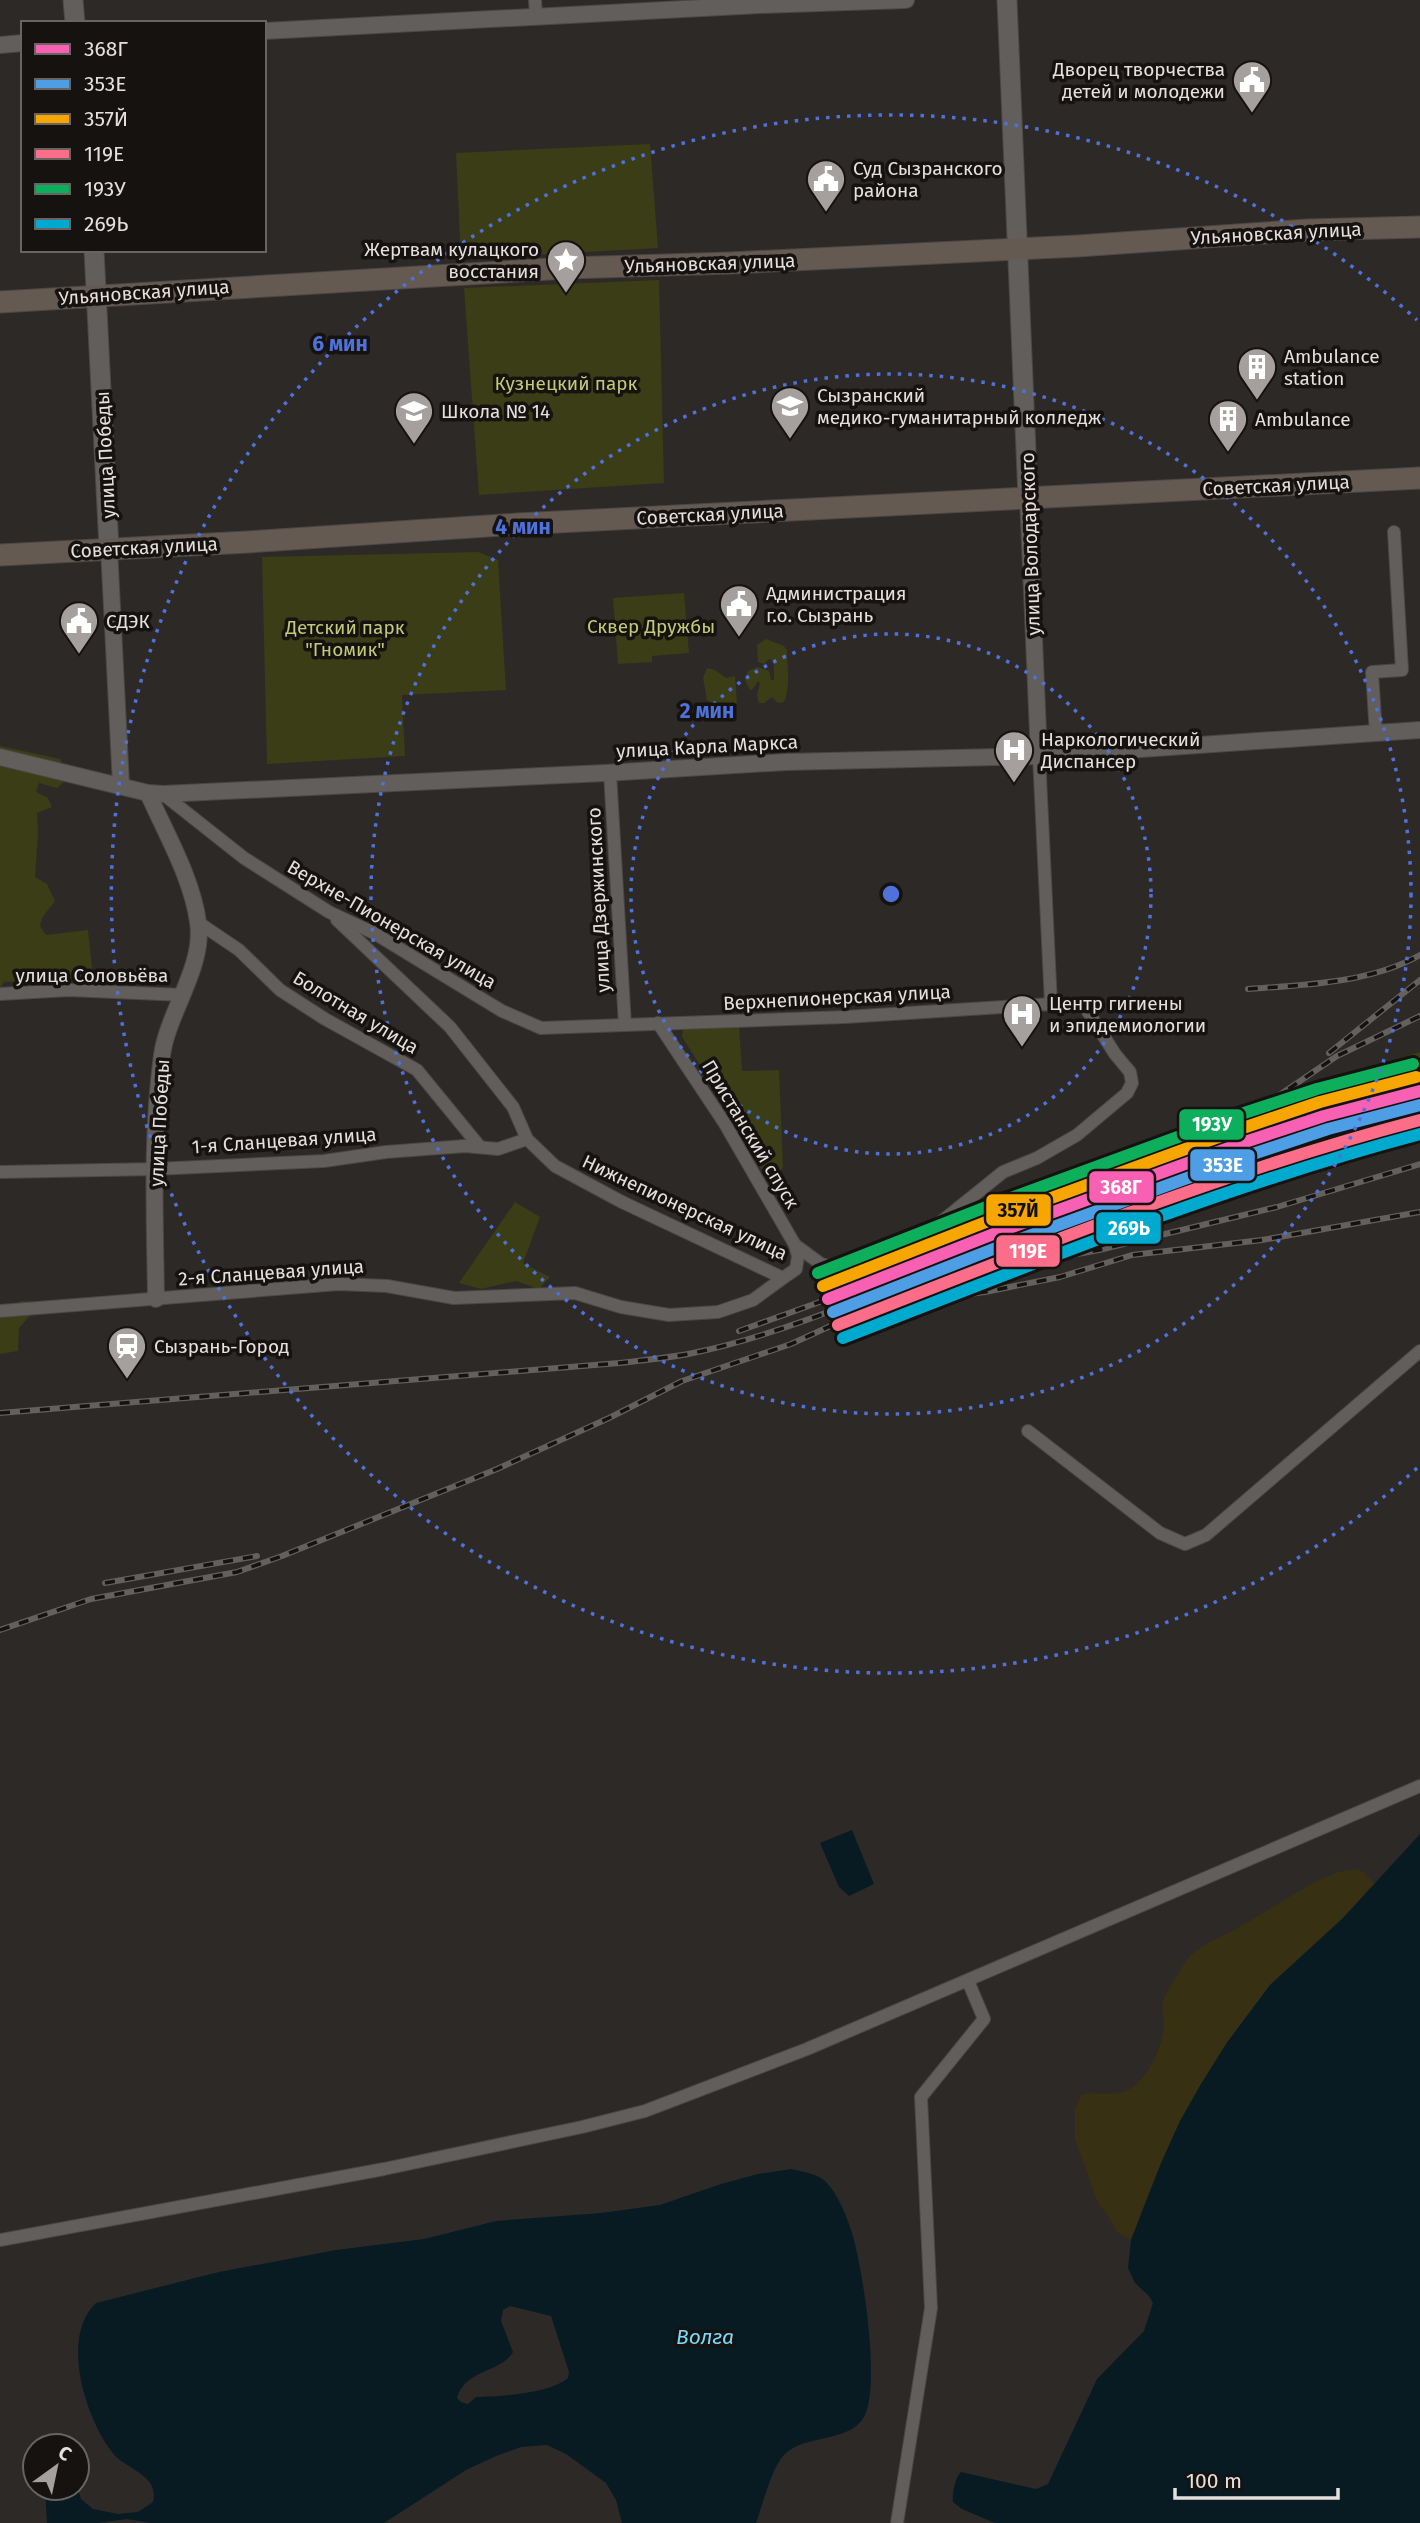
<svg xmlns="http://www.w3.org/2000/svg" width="1420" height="2523" font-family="'Fira Sans',sans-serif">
  <rect width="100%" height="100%" fill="#2d2927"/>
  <!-- green -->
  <g fill="#3a3d16">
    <path d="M650,144L658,248L461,259L456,153Z"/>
    <path d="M659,280L664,483L479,495L464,288Z"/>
    <path d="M478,552L498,560L506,690L402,695L405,756L267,764L262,557Z"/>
    <path d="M684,593L689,653L652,656V662L618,664L613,598Z"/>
    <path d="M766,639L784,646L787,650C787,667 791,686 784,702L778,703L772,697L764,703H759L757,695L760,683L758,681L753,689L750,690L745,680L748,671L757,667L769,671L771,680H774V661L769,659L764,664L758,662L757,645Z"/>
    <path d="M707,668L715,670L726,678L735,676L737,702L735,705H715L707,700L703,678Z"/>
    <path d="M0,746L60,759L68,778L57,788L39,783L36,792L48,798L52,807L37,813L38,833L35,877L47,884L55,901L42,918L40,926L46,935L88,930L93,978L4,982L0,989Z"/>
    <path d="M739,1025L742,1071L779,1070L783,1167L778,1175H769L756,1164L752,1146L682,1037L683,1028Z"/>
    <path d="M1420,1052V1082L1400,1080L1318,1105L1298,1099L1305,1090L1319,1081Z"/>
    <path d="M515,1202L540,1217L523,1263L550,1277L539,1289L516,1281L481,1289L459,1283Z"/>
    <path d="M21,1301L42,1302L19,1328L18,1351L0,1354V1317Z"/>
  </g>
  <!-- sand -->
  <path fill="#373013" d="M1355,1869L1364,1872L1374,1884L1343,1918L1270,1985L1226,2044L1180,2121L1145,2203L1131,2240L1117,2232L1109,2217L1098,2203L1075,2139V2110L1081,2095C1095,2091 1109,2097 1123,2092C1147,2084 1164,2045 1164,2022C1164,2015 1161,2008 1163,2001C1164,1996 1187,1959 1190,1956C1203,1943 1221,1937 1236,1929C1264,1913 1291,1895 1319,1880L1338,1872Z"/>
  <!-- water -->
  <g fill="#081b22" fill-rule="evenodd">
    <path d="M852,1830L874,1884L849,1896L839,1887L820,1843Z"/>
    <path d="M1420,1834V2523H995L962,2509L953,2502C952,2493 955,2478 961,2472L1036,2489L1048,2484L1097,2379L1144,2331L1153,2303L1149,2296L1135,2283L1128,2268L1131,2240L1161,2163L1180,2121L1201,2084L1226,2044L1270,1985L1343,1918Z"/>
    <path d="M791,2169C802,2172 817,2173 826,2182C838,2194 847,2217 852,2233C863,2269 881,2386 864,2417C848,2444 805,2433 784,2455C771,2469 763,2504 756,2523H622L616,2500L606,2483L566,2454L547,2445L521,2447L496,2456L466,2470L384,2523H151L127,2519L98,2523H47L45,2488H77V2486L81,2499L93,2509L118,2514L138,2512L153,2502C160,2474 125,2470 112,2452C85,2417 60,2337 96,2303L219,2272L336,2250L424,2239L496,2221L601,2213L660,2205L721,2184L758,2174ZM510,2306L551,2316L569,2372L568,2378C549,2394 501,2396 476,2397L468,2404L461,2402L457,2398C464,2370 502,2372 513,2352L501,2321L503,2310Z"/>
  </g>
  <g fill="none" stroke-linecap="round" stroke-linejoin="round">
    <!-- minor casing -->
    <g stroke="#4b4746" stroke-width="14">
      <g id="minor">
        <path d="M535,0L536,16"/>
        <path d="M1376,734L1372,672L1402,670L1394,532"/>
        <path d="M1039,756L1051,1004"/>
        <path d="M610,773L625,1025"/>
        <path d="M163,794L244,858L329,912L374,933L502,1011L541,1028L845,1017L1051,1004L1085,1007L1115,1054L1130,1072L1132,1083L1127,1093L1077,1135L1037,1158L1003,1172L936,1226L921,1244L893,1256L863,1265L835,1268L821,1264L795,1245"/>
        <path d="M337,920L450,1027L513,1107L527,1139L555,1166L622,1202L783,1278L796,1269L798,1256L795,1245L725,1124L658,1023"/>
        <path d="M199,923L239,950L280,990L325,1019L417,1070L480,1147"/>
        <path d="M0,994L69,990L183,995"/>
        <path d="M0,1172L155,1169L324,1161L386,1152L465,1146L498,1149L527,1139"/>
        <path d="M0,1311L339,1284L387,1286L454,1298L575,1293L621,1307L669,1315L718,1312L753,1300L783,1278"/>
        <path d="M1028,1431L1160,1533L1185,1544L1206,1535L1420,1351"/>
        <path d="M0,2240L384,2169L582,2127L645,2111L807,2049L1420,1786"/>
        <path d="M897,2523L931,2308L921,2097L984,2019L968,1981"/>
      </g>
    </g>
    <!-- tertiary casing -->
    <g stroke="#4b4746" stroke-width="18">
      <g id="tertiary">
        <path d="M264,31L760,5L906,0"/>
        <path d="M0,45L23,43"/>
        <path d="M1028,498L1039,756"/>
        <path d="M109,548L121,785"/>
        <path d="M0,757L148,793L163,794L605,773L786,762L1039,756L1420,730"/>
        <path d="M148,793C166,834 192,878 198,922C205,966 168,1012 162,1055C151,1135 155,1218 156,1299"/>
      </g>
    </g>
    <!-- secondary casing -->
    <g stroke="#4b4746" stroke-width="21">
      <g id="secondary">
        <path d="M73,0L75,23"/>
        <path d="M1007,0L1028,498"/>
        <path d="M94,250L109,548"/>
      </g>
    </g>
    <!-- primary casing -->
    <g stroke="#4b4746" stroke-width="23">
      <g id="primary">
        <path d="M0,302L567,268L731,263L1078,246L1308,230L1420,227"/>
        <path d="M0,555L248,542L518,524L1420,478"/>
      </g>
    </g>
    <!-- minor -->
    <use href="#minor" stroke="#615e5c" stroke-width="12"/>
    <!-- tertiary -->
    <use href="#tertiary" stroke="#615e5c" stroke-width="16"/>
    <!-- secondary -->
    <use href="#secondary" stroke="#615e5c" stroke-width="19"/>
    <!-- primary -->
    <use href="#primary" stroke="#645a52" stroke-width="21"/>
    <!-- rail casing -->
    <g stroke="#63605e" stroke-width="6">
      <g id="rail">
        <path d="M1248,989C1304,985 1370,983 1420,955"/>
        <path d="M1329,1053L1420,980"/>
        <path d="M1055,1202L1256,1111L1337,1056L1420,1016"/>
        <path d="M898,1295L912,1288L949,1278L1099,1250L1277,1207L1420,1164"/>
        <path d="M739,1331L828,1299"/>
        <path d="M0,1413L619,1363C644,1360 669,1358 693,1353C803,1330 907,1278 1012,1239"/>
        <path d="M105,1583L257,1556"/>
        <path d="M0,1630L91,1599L237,1572L282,1556L497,1469L609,1418L682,1381L791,1344L872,1307L985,1292L1060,1277L1132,1255L1262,1240L1420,1212"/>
      </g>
    </g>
    <!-- rail -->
    <use href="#rail" stroke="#151210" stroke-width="3.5" stroke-dasharray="10" stroke-linecap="butt"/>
    <!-- rail-1 casing -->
    <g stroke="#151210" stroke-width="18">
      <path id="rail-1" d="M828,1299L996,1233L1248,1141L1324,1116L1420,1091"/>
    </g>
    <!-- rail-2 casing -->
    <g stroke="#151210" stroke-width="18">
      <path id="rail-2" d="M833,1312L1001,1246L1253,1154L1328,1129L1420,1105"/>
    </g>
    <!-- rail-3 casing -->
    <g stroke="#151210" stroke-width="18">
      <path id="rail-3" d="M823,1286L991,1220L1243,1128L1320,1102L1416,1077"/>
    </g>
    <!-- rail-4 casing -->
    <g stroke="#151210" stroke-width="18">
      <path id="rail-4" d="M838,1325C1029,1250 1221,1172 1420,1120"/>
    </g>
    <!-- rail-5 casing -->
    <g stroke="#151210" stroke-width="18">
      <path id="rail-5" d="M818,1273L986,1207L1238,1115L1317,1089L1413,1064"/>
    </g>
    <!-- rail-6 casing -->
    <g stroke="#151210" stroke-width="18">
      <path id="rail-6" d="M843,1338C1033,1264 1223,1186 1420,1134"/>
    </g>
    <!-- rail-1 -->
    <use href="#rail-1" stroke="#f860b3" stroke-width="12"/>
    <!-- rail-2 -->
    <use href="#rail-2" stroke="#4d9ee5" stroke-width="12"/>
    <!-- rail-3 -->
    <use href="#rail-3" stroke="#f7a600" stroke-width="12"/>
    <!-- rail-4 -->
    <use href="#rail-4" stroke="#fb6d88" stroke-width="12"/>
    <!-- rail-5 -->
    <use href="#rail-5" stroke="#0daf5c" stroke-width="12"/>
    <!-- rail-6 -->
    <use href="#rail-6" stroke="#00a9ce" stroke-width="12"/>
  </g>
  <!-- distance rings -->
  <g fill="none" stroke="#4f72da" stroke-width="3.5" stroke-dasharray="3.5 7">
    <circle cx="891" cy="894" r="260"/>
    <circle cx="891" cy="894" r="520"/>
    <path d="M1417 1468A779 779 0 1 1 1417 320"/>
  </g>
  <!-- icons -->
  <defs>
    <g id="civic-pin" transform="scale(2.0125)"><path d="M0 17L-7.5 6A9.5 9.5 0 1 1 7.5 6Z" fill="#a5a09e" stroke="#151210"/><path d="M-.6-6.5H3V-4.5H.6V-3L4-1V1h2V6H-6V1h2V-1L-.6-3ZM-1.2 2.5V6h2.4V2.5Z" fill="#fff"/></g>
    <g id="sight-pin" transform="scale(2.0125)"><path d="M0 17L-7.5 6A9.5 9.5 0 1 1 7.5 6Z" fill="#a5a09e" stroke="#151210"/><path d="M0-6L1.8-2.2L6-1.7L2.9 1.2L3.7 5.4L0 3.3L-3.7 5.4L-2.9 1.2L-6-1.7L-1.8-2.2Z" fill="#fff"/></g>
    <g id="building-pin" transform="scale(2.0125)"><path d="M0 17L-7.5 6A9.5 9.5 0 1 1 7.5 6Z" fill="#a5a09e" stroke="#151210"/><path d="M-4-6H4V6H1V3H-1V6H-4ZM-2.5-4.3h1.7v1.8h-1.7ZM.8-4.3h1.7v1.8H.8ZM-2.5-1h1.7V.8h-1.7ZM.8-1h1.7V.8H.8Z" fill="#fff"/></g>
    <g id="university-pin" transform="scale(2.0125)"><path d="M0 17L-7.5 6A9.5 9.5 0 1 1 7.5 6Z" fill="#a5a09e" stroke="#151210"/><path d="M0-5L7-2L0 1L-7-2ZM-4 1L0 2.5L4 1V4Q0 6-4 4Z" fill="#fff"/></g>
    <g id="school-pin" transform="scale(2.0125)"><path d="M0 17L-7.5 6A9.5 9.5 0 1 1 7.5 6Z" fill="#a5a09e" stroke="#151210"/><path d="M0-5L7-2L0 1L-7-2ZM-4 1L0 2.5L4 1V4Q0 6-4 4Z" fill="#fff"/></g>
    <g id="hospital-pin" transform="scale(2.0125)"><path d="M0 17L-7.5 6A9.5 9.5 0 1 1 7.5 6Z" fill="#a5a09e" stroke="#151210"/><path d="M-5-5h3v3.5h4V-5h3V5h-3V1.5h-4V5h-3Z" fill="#fff"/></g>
    <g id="station-pin" transform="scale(2.0125)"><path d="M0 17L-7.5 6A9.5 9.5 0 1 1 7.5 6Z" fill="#a5a09e" stroke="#151210"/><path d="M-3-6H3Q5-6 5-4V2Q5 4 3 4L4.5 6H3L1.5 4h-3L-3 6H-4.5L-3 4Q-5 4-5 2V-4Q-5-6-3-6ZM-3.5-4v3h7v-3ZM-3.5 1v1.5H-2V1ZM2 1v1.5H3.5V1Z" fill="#fff"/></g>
  </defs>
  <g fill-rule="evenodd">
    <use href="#civic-pin" x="1252" y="80"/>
    <use href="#civic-pin" x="826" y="179"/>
    <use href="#sight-pin" x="566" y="260"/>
    <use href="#building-pin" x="1257" y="367"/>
    <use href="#university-pin" x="790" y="406"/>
    <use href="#school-pin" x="414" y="411"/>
    <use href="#building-pin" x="1228" y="419"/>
    <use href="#civic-pin" x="739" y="604"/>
    <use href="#civic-pin" x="79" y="621"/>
    <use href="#hospital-pin" x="1014" y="750"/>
    <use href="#hospital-pin" x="1022" y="1014"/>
    <use href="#station-pin" x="127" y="1346"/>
  </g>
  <g text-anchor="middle" stroke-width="7" stroke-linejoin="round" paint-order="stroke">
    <!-- poi labels -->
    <g font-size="19" fill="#e5e0de" stroke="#151210" text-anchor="start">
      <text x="1225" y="76" text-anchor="end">Дворец творчества<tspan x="1225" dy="22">детей и молодежи</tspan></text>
      <text x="853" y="175">Суд Сызранского<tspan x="853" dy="22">района</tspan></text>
      <text x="539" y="256" text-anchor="end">Жертвам кулацкого<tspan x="539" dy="22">восстания</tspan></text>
      <text x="1284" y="363">Ambulance<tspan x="1284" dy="22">station</tspan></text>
      <text x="817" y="402">Сызранский<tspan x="817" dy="22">медико-гуманитарный колледж</tspan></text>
      <text x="441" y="418">Школа № 14</text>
      <text x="1255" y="426">Ambulance</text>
      <text x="766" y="600">Администрация<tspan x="766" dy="22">г.о. Сызрань</tspan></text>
      <text x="106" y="628">СДЭК</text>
      <text x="1041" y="746">Наркологический<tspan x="1041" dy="22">Диспансер</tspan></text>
      <text x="1049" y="1010">Центр гигиены<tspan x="1049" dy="22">и эпидемиологии</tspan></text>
      <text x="154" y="1353">Сызрань-Город</text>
    </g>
    <!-- street labels -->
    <g font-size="19" fill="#e5e0de" stroke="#151210">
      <text transform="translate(1276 233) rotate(-3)" y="7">Ульяновская улица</text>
      <text transform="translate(710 263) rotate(-2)" y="7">Ульяновская улица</text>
      <text transform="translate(144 292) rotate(-4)" y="7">Ульяновская улица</text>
      <text transform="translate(105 455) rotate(-93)" y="7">улица Победы</text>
      <text transform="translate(1276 485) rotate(-3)" y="7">Советская улица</text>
      <text transform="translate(710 514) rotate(-3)" y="7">Советская улица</text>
      <text transform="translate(1030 544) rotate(-92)" y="7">улица Володарского</text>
      <text transform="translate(144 547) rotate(-3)" y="7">Советская улица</text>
      <text transform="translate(707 746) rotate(-3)" y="7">улица Карла Маркса</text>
      <text transform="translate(598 900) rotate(-93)" y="7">улица Дзержинского</text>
      <text transform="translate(392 924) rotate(30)" y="7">Верхне-Пионерская улица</text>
      <text x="92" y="982">улица Соловьёва</text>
      <text transform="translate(837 997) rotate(-3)" y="7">Верхнепионерская улица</text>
      <text transform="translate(356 1012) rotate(31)" y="7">Болотная улица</text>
      <text transform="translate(159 1123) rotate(-87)" y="7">улица Победы</text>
      <text transform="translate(751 1134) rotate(59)" y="7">Пристанский спуск</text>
      <text transform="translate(284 1140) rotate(-4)" y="7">1-я Сланцевая улица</text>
      <text transform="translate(685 1207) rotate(25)" y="7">Нижнепионерская улица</text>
      <text transform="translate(271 1272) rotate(-4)" y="7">2-я Сланцевая улица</text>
    </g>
    <!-- park labels -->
    <g font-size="19" fill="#c1ca77" stroke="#151210">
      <text x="566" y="390">Кузнецкий парк</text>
      <text x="651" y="633">Сквер Дружбы</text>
      <text x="345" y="634">Детский парк<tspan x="345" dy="22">"Гномик"</tspan></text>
    </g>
    <!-- water labels -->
    <g font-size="21" font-style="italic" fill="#75dcff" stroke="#151210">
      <text x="705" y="2344">Волга</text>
    </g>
  </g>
  <circle cx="891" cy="894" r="10" fill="#4f72da" stroke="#151210" stroke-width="3.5"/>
  <g font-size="21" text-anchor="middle" font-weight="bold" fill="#4f72da" stroke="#151210" stroke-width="7" stroke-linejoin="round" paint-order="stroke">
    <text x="340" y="351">6 мин</text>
    <text x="523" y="534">4 мин</text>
    <text x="707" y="718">2 мин</text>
  </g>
  <g stroke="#151210" stroke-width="2.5">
    <rect x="1178" y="1108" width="67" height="33" rx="7" fill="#0daf5c"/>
    <rect x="1189" y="1148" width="67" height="34" rx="7" fill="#4d9ee5"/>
    <rect x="1088" y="1170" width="67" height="34" rx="7" fill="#f860b3"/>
    <rect x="985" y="1193" width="67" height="34" rx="7" fill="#f7a600"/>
    <rect x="1095" y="1211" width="67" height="34" rx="7" fill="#00a9ce"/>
    <rect x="995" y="1234" width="66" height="34" rx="7" fill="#fb6d88"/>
  </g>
  <g font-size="19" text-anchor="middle" font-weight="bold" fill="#fff">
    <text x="1212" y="1131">193У</text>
    <text x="1223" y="1172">353Е</text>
    <text x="1121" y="1194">368Г</text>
    <text x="1129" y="1235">269Ь</text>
    <text x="1028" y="1258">119Е</text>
  </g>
  <g font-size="19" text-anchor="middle" font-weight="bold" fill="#111">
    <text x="1018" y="1217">357Й</text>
  </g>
  <!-- legend -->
  <rect x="21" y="21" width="245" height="231" fill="#151210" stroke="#686462" stroke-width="2"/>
  <rect x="35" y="44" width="35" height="10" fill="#f860b3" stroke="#686462" stroke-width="2"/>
  <text x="84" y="56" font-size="21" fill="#e5e0de">368Г</text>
  <rect x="35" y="79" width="35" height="10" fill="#4d9ee5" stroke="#686462" stroke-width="2"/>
  <text x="84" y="91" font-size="21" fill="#e5e0de">353Е</text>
  <rect x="35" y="114" width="35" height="10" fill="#f7a600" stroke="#686462" stroke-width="2"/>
  <text x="84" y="126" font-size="21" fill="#e5e0de">357Й</text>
  <rect x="35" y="149" width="35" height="10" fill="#fb6d88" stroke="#686462" stroke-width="2"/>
  <text x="84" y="161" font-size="21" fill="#e5e0de">119Е</text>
  <rect x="35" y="184" width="35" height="10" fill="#0daf5c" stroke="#686462" stroke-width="2"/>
  <text x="84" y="196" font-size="21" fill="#e5e0de">193У</text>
  <rect x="35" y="219" width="35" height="10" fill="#00a9ce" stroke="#686462" stroke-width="2"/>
  <text x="84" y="231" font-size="21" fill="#e5e0de">269Ь</text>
  <!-- north arrow -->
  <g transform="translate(56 2467) rotate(33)"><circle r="33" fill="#151210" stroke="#686462" stroke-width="2"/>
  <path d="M0-5L12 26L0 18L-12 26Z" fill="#a5a09e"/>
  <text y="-10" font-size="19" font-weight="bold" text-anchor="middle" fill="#e5e0de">С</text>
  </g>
  <!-- scale -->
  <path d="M1175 2488v10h163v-10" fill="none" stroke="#e5e0de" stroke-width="3.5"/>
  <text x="1186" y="2488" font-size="21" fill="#e5e0de" stroke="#151210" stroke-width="5" paint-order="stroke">100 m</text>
</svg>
